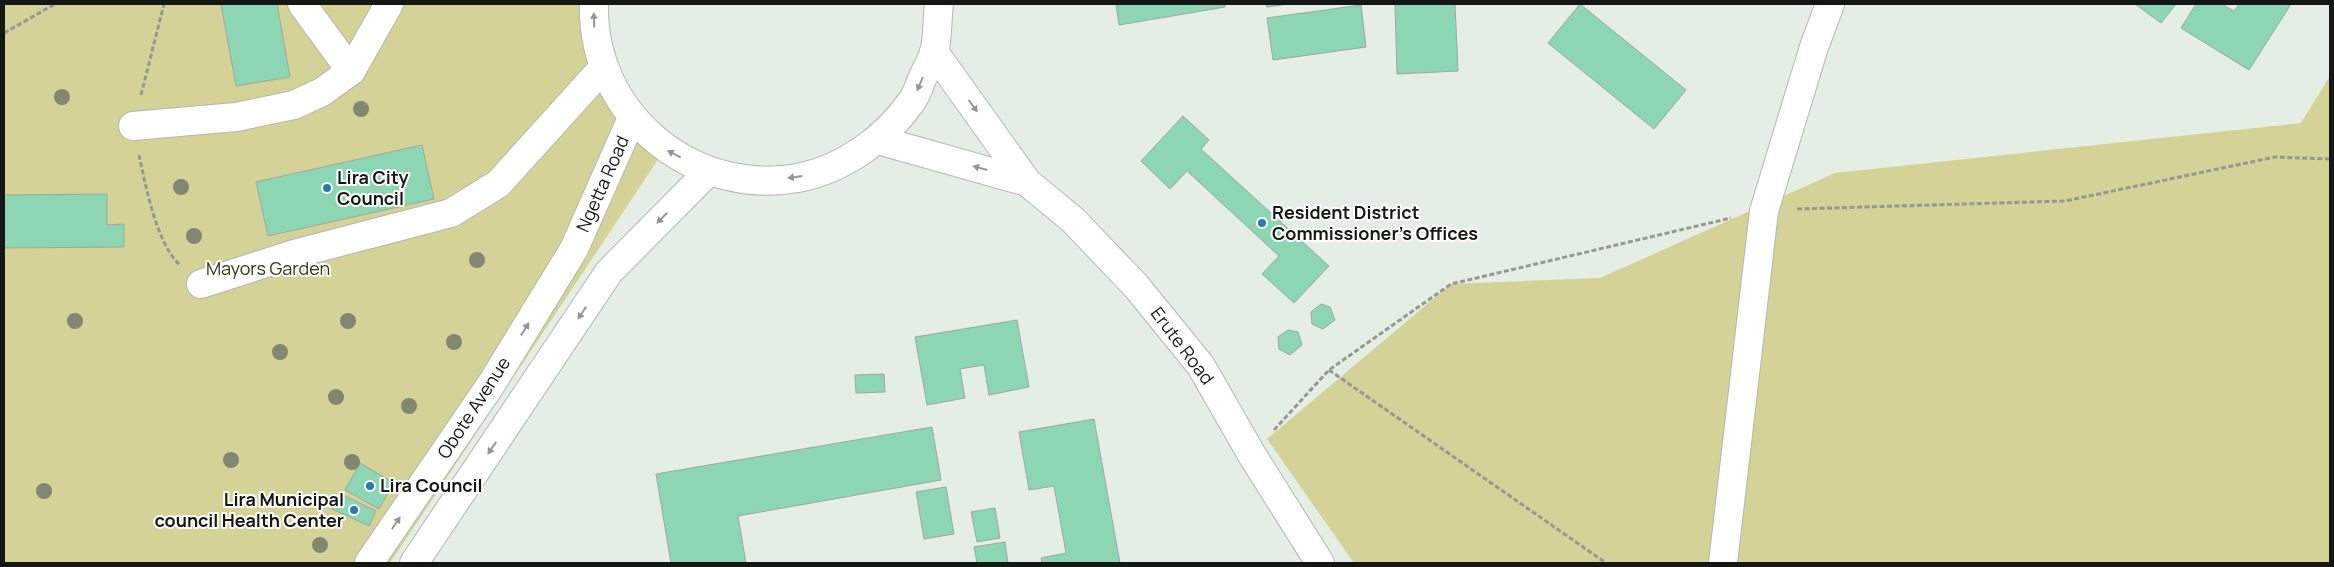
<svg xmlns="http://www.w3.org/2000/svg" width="2334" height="567" font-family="Manrope,sans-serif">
  <rect width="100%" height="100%" fill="#e4eee4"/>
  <!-- green -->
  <g fill="#d4d296">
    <path d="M4,4H596L593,22L665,149L390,563H4Z"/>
    <path d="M2330,76V563H1354L1267,439L1451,284L1600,278L1835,173L2301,123Z"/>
  </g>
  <!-- building -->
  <g fill="#8dd6b3" stroke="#9ca8a2">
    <path d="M221,4H277L290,77L236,86Z"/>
    <path d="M1116,4H1225V7L1119,25Z"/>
    <path d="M1266,4H1289L1267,7Z"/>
    <path d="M1395,4H1455L1458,71L1397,74Z"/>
    <path d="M1580,4L1686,90L1654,129L1548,43Z"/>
    <path d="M2135,4H2176L2161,23Z"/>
    <path d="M2196,4H2222L2234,11L2239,4H2291L2249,70L2181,28Z"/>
    <path d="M1361,5L1366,47L1273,60L1267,18Z"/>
    <path d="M1183,116L1209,140L1201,149L1329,266L1294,303L1262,274L1279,256L1187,171L1170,189L1141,161Z"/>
    <path d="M422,145L434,199L268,236L256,182Z"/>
    <path d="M107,194V225L124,224V247L4,248V195Z"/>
    <path d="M1321,304L1330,307L1335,320L1323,329L1312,324L1311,312Z"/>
    <path d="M1017,320L1029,387L989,395L984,365L960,369L965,398L927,405L915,337Z"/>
    <path d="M1288,330L1298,332L1302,345L1290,355L1279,349L1278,337Z"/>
    <path d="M884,374L885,392L856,393L855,375Z"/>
    <path d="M1094,419L1120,563H1042L1041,558L1066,553L1054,486L1029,490L1019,432Z"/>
    <path d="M932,427L941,480L738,516L746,563H671L656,474Z"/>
    <path d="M360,463L394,483L379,509L345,490Z"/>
    <path d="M946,487L954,534L924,539L916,492Z"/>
    <path d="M339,493L376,511L369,526L332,509Z"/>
    <path d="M995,508L1000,538L977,542L971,512Z"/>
    <path d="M1005,542L1008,563H977L974,547Z"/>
  </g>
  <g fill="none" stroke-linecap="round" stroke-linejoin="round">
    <!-- minor casing -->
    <g stroke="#b0b9af" stroke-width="30">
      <g id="minor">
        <path d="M302,4L351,71"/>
        <path d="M934,52L1027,182L1073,220L1136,286L1201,366L1252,455L1320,563"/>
        <path d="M133,126L236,117L294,105L322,92L351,71L389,4"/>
        <path d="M878,140L1027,182"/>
        <path d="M201,284L294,254L451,213L498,184L603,68"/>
        <path d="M1723,563L1764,211L1814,47L1830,4"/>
      </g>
    </g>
    <!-- major casing -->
    <g stroke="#b0b9af" stroke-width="30">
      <g id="major">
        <path d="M594,4C591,112 690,197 798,178C844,169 885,139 912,101C916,95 919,87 921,81C925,72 931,62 934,53C938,38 937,19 939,4"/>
        <path d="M369,563L492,383L574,249L632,118"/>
        <path d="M414,563L609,272L709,171"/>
      </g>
    </g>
    <!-- path -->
    <g stroke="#939a93" stroke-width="3" stroke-dasharray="5 2.5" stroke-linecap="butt">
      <path d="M4,33L55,4"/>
      <path d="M141,95L164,4"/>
      <path d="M139,155C146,186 156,243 180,265"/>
      <path d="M1797,209L2065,201L2275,157L2330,159"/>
      <path d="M1329,370L1606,563"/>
      <path d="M1274,430L1329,370L1451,284L1731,218"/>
    </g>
    <!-- minor -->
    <use href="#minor" stroke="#fff" stroke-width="28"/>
    <!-- major -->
    <use href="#major" stroke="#fff" stroke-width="28"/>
  </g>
  <!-- trees -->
  <g fill="#838772">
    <circle cx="62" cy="97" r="8"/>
    <circle cx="361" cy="109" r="8"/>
    <circle cx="181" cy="187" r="8"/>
    <circle cx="194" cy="236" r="8"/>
    <circle cx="477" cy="260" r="8"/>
    <circle cx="75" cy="321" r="8"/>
    <circle cx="348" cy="321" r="8"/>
    <circle cx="454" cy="342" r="8"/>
    <circle cx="280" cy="352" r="8"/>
    <circle cx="336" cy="397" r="8"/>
    <circle cx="409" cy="406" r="8"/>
    <circle cx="231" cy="460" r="8"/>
    <circle cx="352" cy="462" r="8"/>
    <circle cx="44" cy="491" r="8"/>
    <circle cx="320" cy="545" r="8"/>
  </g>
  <!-- one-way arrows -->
  <defs><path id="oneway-solid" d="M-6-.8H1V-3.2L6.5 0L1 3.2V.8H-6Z" transform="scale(1.25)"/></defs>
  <g fill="#959795">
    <use href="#oneway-solid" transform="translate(594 20) rotate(-92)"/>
    <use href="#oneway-solid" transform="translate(920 84) rotate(113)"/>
    <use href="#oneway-solid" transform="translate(973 106) rotate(54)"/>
    <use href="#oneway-solid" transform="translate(674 154) rotate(-153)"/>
    <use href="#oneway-solid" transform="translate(980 168) rotate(-164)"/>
    <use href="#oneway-solid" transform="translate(795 177) rotate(172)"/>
    <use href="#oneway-solid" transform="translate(662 218) rotate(135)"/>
    <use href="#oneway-solid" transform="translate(582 313) rotate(123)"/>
    <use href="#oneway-solid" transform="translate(525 329) rotate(-58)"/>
    <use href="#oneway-solid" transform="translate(492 448) rotate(124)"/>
    <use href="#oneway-solid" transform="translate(396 523) rotate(-56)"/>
  </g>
  <!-- markers -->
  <g fill="#277cac" stroke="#fff" stroke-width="2">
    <circle cx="327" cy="188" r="5"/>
    <circle cx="1262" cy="223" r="5"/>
    <circle cx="370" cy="486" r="5"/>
    <circle cx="354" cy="510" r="5"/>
  </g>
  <g text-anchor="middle" stroke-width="4" stroke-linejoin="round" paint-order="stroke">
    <!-- poi labels -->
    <g font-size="18" font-weight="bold" fill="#141714" stroke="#fff" text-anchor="start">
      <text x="337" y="184">Lira City<tspan x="337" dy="21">Council</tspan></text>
      <text x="1272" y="219">Resident District<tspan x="1272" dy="21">Commissioner's Offices</tspan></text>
      <text x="380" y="492">Lira Council</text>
      <text x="344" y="506" text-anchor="end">Lira Municipal<tspan x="344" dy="21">council Health Center</tspan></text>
    </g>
    <!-- street labels -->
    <g font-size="18" fill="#141714" stroke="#fff">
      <text transform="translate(603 184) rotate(-66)" y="6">Ngetta Road</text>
      <text transform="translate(1182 346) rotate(53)" y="6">Erute Road</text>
      <text transform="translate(474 408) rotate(-57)" y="6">Obote Avenue</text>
    </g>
    <!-- park labels -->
    <g font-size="18" fill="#343314" stroke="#fff">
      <text x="268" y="275">Mayors Garden</text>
    </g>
  </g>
  <!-- border -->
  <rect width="2334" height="567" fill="none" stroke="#141714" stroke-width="10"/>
</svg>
